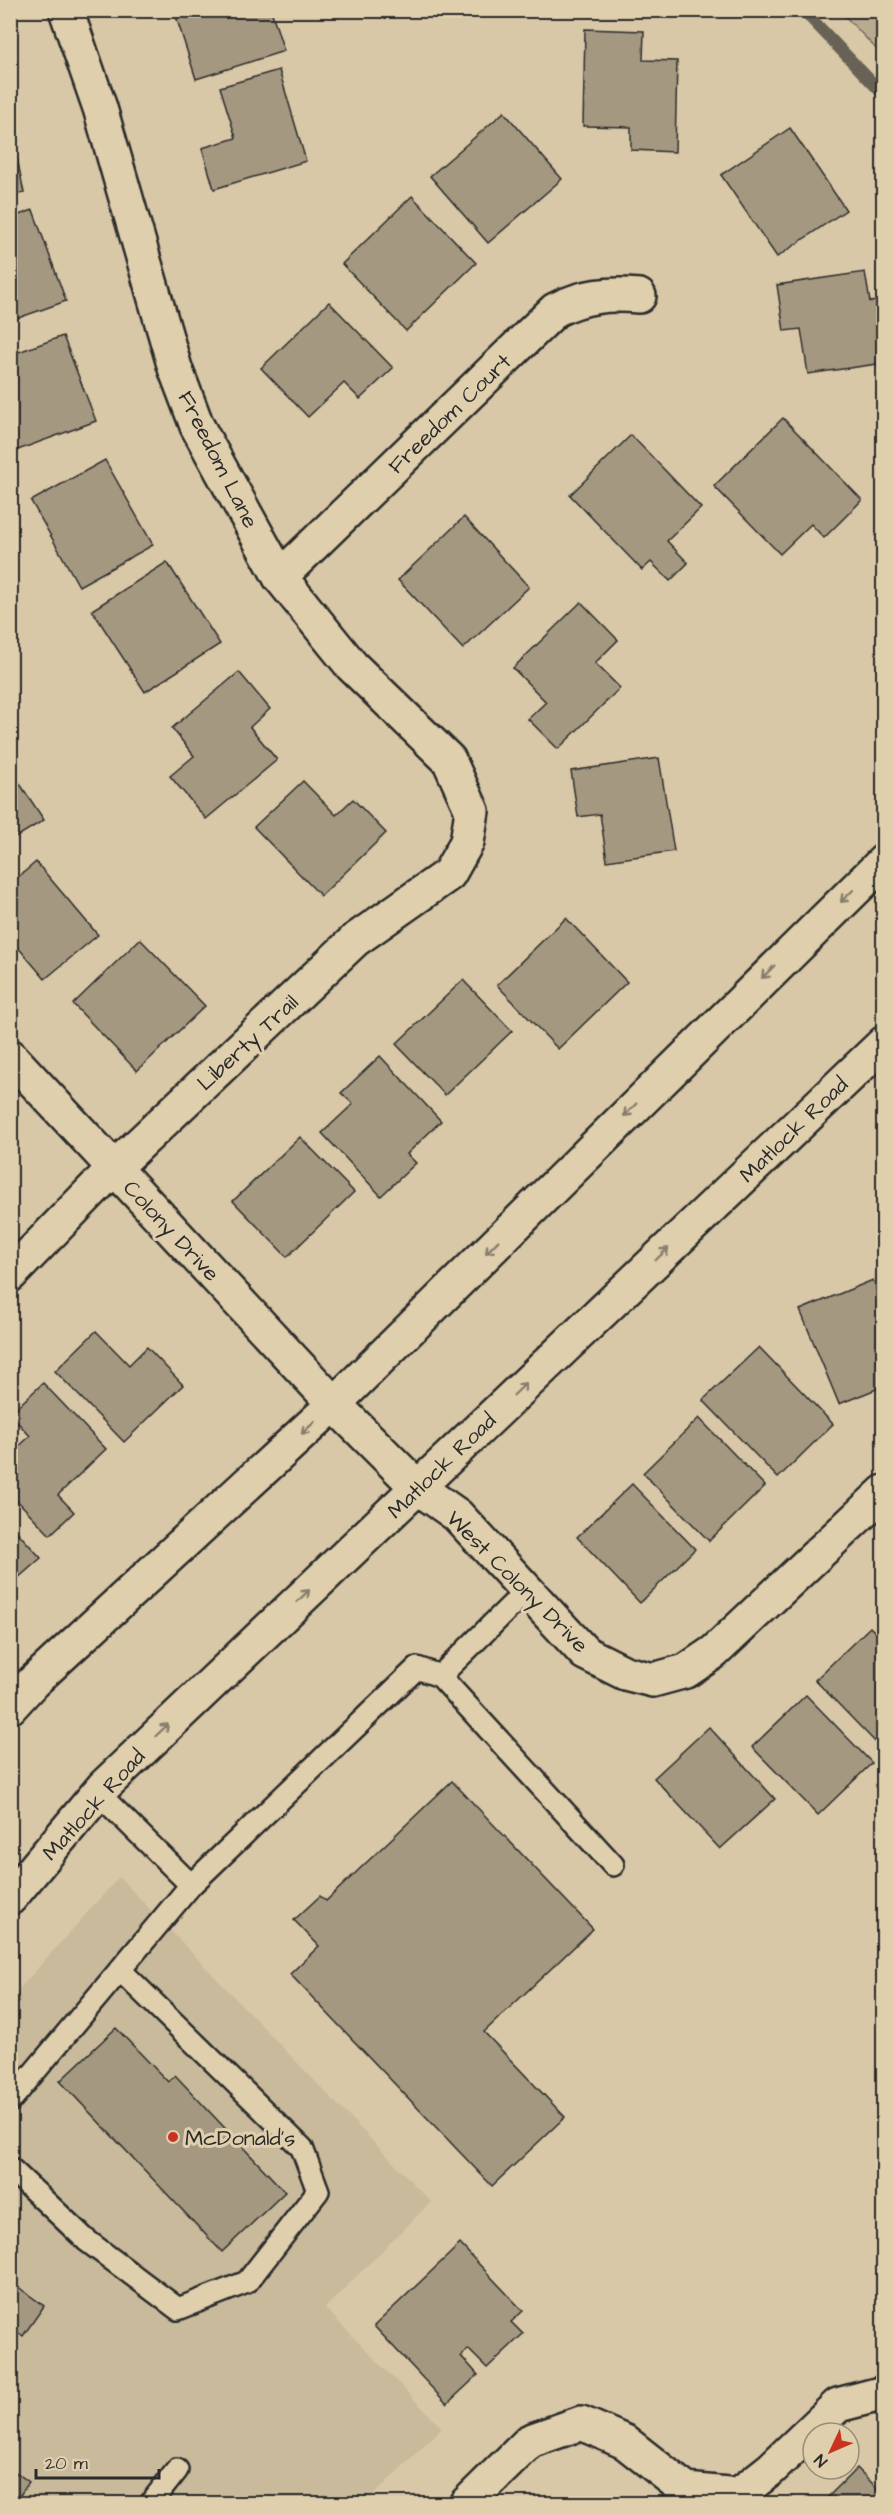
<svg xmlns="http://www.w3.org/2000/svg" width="894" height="2514" font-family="'Architects Daughter',sans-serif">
  <rect width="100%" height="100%" fill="#d9c8a7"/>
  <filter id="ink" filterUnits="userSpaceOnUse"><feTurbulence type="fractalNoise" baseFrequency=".0167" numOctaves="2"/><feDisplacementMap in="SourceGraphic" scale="12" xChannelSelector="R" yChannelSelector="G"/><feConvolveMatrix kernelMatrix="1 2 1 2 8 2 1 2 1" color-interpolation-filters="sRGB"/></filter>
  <g filter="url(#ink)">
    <!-- built -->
    <path fill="#c9ba9c" d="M119,1877L431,2202L325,2308L442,2428L365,2503L11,2504V1998Z"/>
    <!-- green -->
    <path fill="#b9ab90" stroke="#726b5e" stroke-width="1.5" d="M840,11H883V56Z"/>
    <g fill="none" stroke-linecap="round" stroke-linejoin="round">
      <!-- stream -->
      <path stroke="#676256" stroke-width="12" d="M803,10L884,95"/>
    </g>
    <!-- building -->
    <g fill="#a49881" stroke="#2b2b2b" stroke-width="1.5">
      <path d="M174,10H271L284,51L196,79Z"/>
      <path d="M585,29L644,31L643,60L677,61L675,152L631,150V127L583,126Z"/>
      <path d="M279,70L306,161L214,189L202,148L236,138L220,87Z"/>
      <path d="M504,112L562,179L488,243L430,176Z"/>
      <path d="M10,121L24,193L10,195Z"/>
      <path d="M790,128L846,210L777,257L721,175Z"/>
      <path d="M412,196L476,263L406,331L342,264Z"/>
      <path d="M33,210L66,301L10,321V218Z"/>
      <path d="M865,272L870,302L884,300V363L808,374L801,329L784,331L777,285Z"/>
      <path d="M329,302L393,368L360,399L344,383L308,417L261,368Z"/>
      <path d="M63,336L96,421L10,453V355Z"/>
      <path d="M783,418L862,500L824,538L811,524L780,554L714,486Z"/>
      <path d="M631,435L701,508L667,541L688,563L670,581L651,562L642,570L570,495Z"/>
      <path d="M105,460L153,545L79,586L31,501Z"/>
      <path d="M464,517L529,587L463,649L398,580Z"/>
      <path d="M167,562L220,644L145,692L92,610Z"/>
      <path d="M581,602L618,640L595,663L620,688L558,749L528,719L546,702L513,668Z"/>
      <path d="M239,672L270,709L250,727L277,760L206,819L170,776L194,756L172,728Z"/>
      <path d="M659,758L674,851L607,861L600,814L578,817L571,771Z"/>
      <path d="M10,769L44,820L10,841Z"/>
      <path d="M303,781L336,815L353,799L386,833L321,896L254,827Z"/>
      <path d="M36,862L98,935L45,979L10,938V884Z"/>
      <path d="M566,918L627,982L558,1049L497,985Z"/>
      <path d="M140,939L205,1006L137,1071L73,1004Z"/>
      <path d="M463,980L512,1031L445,1095L396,1044Z"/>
      <path d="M380,1056L441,1121L407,1154L416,1163L381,1196L322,1133L353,1104L341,1093Z"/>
      <path d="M300,1137L354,1192L287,1257L233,1201Z"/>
      <path d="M873,1280L884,1306V1386L839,1404L800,1310Z"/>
      <path d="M96,1331L129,1365L147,1347L183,1385L124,1442L55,1371Z"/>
      <path d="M759,1347L833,1424L778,1478L703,1400Z"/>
      <path d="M43,1383L106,1449L58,1495L74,1512L50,1535L10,1493V1455L30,1436L10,1414Z"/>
      <path d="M699,1418L765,1486L709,1541L643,1473Z"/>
      <path d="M632,1484L695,1549L640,1603L577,1537Z"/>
      <path d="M10,1524L41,1558L10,1585Z"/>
      <path d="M870,1627L884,1641V1751L815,1680Z"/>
      <path d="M806,1695L872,1763L818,1815L752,1747Z"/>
      <path d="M709,1727L775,1799L720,1849L654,1778Z"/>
      <path d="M452,1781L593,1929L484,2032L565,2117L492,2186L290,1974L319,1946L294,1920L320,1896L326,1901Z"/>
      <path d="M116,2028L168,2082L175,2075L285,2192L222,2252L60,2081Z"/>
      <path d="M460,2244L523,2311L511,2322L523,2334L487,2368L468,2349L461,2356L478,2375L447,2404L374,2326Z"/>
      <path d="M10,2281L44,2306L23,2336L10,2327Z"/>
      <path d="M10,2468L29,2482L14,2504H10Z"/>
      <path d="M857,2468L884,2495V2504H821Z"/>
    </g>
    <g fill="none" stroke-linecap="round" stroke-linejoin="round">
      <!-- lane casing -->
      <g stroke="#2b2b2b" stroke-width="26">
        <g id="lane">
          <path d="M440,1676L527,1590"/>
          <path d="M98,1793L191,1885L417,1668L440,1676L613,1865"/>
          <path d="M10,2101L191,1885"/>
          <path d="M10,2168L86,2240L178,2309L247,2282L318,2191L302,2148L120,1970"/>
          <path d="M150,2504L177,2470"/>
        </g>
      </g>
      <!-- street casing -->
      <g stroke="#2b2b2b" stroke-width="38">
        <g id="street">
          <path d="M280,577L555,310C583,296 608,293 639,296"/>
          <path d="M10,1056L334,1404L417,1487L457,1515L585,1653L625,1673L653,1680L686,1671L714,1652L884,1492"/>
          <path d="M10,1275L114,1168L355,940L449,874L467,842L472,811L449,760L352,666L280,577L197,426L175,368L100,108L66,10"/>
          <path d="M466,2504L530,2441L581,2423L625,2442L686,2490L738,2495L771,2469L838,2405L884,2393"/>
        </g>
      </g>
      <!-- secondary casing -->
      <g stroke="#2b2b2b" stroke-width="38">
        <g id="secondary">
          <path d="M10,1707L33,1682L334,1404L884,861"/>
          <path d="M10,1898L103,1787L884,1043"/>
        </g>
      </g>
      <!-- lane -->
      <use href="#lane" stroke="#e0cfac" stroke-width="21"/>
      <!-- street -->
      <use href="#street" stroke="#e0cfac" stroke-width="33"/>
      <!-- secondary -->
      <use href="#secondary" stroke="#e0cfac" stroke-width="33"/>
    </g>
    <!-- one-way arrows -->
    <defs><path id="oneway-shaft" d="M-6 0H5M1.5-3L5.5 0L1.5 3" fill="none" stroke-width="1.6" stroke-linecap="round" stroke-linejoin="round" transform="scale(1.5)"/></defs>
    <g stroke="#867d6c">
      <use href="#oneway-shaft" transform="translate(847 896) rotate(136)"/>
      <use href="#oneway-shaft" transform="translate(768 972) rotate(135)"/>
      <use href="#oneway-shaft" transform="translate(630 1110) rotate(135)"/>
      <use href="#oneway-shaft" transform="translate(492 1247) rotate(135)"/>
      <use href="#oneway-shaft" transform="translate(662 1254) rotate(-44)"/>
      <use href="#oneway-shaft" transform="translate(520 1389) rotate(-44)"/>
      <use href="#oneway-shaft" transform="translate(308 1428) rotate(137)"/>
      <use href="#oneway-shaft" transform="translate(303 1596) rotate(-44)"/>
      <use href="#oneway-shaft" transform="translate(162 1730) rotate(-44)"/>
    </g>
  </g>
  <!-- markers -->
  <circle fill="#c8321e" stroke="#e0cfac" stroke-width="2" cx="173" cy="2137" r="6"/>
  <g text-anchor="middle" stroke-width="6" stroke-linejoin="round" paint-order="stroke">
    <!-- street labels -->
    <g font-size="22" fill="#2b2b2b" stroke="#e0cfac">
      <text transform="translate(449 413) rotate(-44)" y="8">Freedom Court</text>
      <text transform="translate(219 459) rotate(63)" y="8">Freedom Lane</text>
      <text transform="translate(247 1042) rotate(-43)" y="8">Liberty Trail</text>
      <text transform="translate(793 1129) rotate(-44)" y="8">Matlock Road</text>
      <text transform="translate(172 1230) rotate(47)" y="8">Colony Drive</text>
      <text transform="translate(441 1465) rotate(-44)" y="8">Matlock Road</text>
      <text transform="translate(518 1581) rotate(45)" y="8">West Colony Drive</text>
      <text transform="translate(93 1804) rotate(-48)" y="8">Matlock Road</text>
    </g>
    <!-- poi labels -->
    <g font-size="22" fill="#2b2b2b" stroke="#e0cfac" text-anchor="start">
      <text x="185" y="2145">McDonald's</text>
    </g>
  </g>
  <!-- margin -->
  <rect width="894" height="2514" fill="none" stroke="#e0cfac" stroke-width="36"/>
  <rect x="18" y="18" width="858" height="2478" fill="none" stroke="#2b2b2b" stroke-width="2" filter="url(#ink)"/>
  <!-- north arrow -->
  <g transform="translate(831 2451) rotate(226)"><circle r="28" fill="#e0cfac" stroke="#988d78" stroke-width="1.5"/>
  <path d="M0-4.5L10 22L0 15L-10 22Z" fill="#c8321e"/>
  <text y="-9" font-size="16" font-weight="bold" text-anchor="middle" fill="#2b2b2b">N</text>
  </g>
  <!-- scale -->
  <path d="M36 2469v9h123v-9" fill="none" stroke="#2b2b2b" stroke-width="3"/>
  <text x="45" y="2469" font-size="18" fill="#2b2b2b" stroke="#e0cfac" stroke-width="4.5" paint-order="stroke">20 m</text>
</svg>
